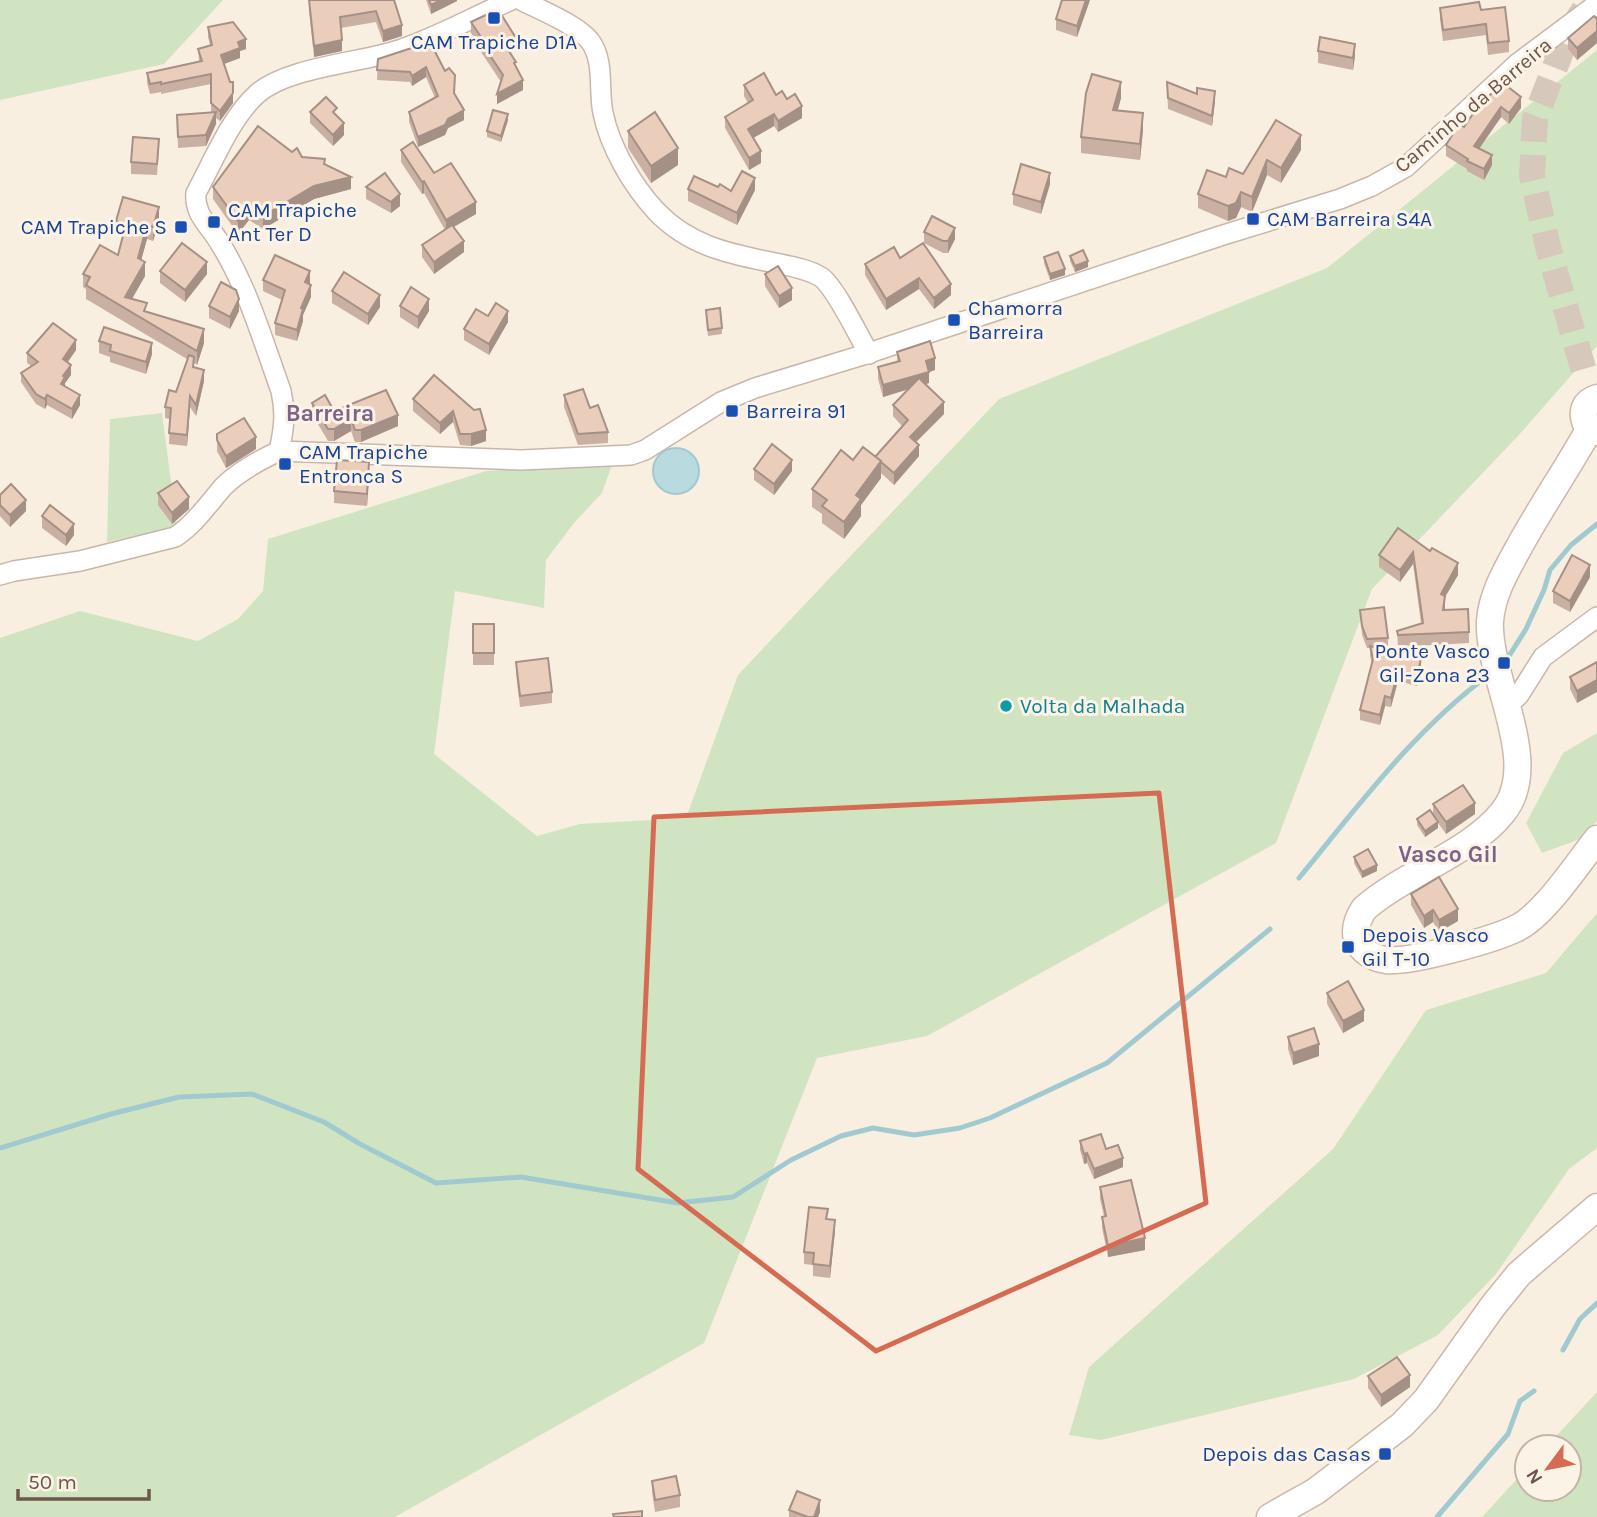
<svg xmlns="http://www.w3.org/2000/svg" width="1597" height="1517" font-family="Karla,sans-serif">
  <rect width="100%" height="100%" fill="#f9efe1"/>
  <!-- green -->
  <g fill="#d1e4c2">
    <path d="M0,0H223L164,64L0,100Z"/>
    <path d="M1597,50V346L1518,436L1372,589L1276,843L927,1036L817,1058L704,1343L395,1517H0V638L80,611L198,641L238,619L263,591L268,539L486,471L613,462L602,493L574,523L546,560L544,608L455,591L434,754L537,836L580,824L686,818L738,675L999,399L1327,268Z"/>
    <path d="M162,413L177,527L107,542L110,419Z"/>
    <path d="M1597,733V821L1580,839L1542,853L1526,823L1563,753Z"/>
    <path d="M1597,913V1148L1569,1169L1496,1274L1438,1335L1354,1379L1101,1440L1069,1435L1089,1367L1333,1149L1426,1010L1546,973Z"/>
    <path d="M1597,1392V1517H1482L1527,1468V1489H1569V1447H1546Z"/>
  </g>
  <!-- water -->
  <circle fill="#b9dbe0" stroke="#a0cad0" stroke-width="2" cx="676" cy="471" r="23"/>
  <g fill="none" stroke-linecap="round" stroke-linejoin="round">
    <!-- stream -->
    <g stroke="#a0cad0" stroke-width="5">
      <path d="M1504,664L1526,629L1544,590L1550,570L1571,545L1597,524"/>
      <path d="M1299,878C1358,806 1415,729 1490,674"/>
      <path d="M0,1148L111,1114L179,1097L252,1094L324,1122L360,1144L436,1183L521,1177L678,1203L733,1197L791,1160L841,1136L873,1128L914,1135L960,1128L990,1118L1107,1063L1270,929"/>
      <path d="M1563,1350L1580,1319L1597,1303"/>
      <path d="M1437,1517L1508,1434L1520,1401L1534,1391"/>
    </g>
    <!-- secondary-tunnel -->
    <path stroke="#d6c9bc" stroke-width="26" stroke-dasharray="26 13" stroke-linecap="butt" d="M1584,10L1568,34L1535,118L1532,176L1549,251L1586,378"/>
    <!-- street casing -->
    <g stroke="#c8b6aa" stroke-width="22">
      <g id="street">
        <path d="M521,0C540,10 576,24 590,41C605,61 598,90 603,113C610,147 632,185 656,211C689,246 730,254 775,263C790,266 808,269 821,277C836,288 858,335 869,354"/>
        <path d="M279,451C284,429 286,413 281,391C263,341 247,285 218,240C208,224 194,214 196,193C213,162 231,117 257,94C287,67 360,63 399,50C438,37 474,17 511,0"/>
        <path d="M0,575L14,571L80,561L175,537C195,524 208,504 224,486C239,471 260,460 279,451L521,460L631,455L645,450L721,402L755,388L863,355L1220,236L1340,199L1372,186L1406,167L1518,63L1597,4"/>
        <path d="M1506,707L1519,695L1543,657L1597,617"/>
      </g>
    </g>
    <!-- secondary casing -->
    <g stroke="#cdb8aa" stroke-width="29">
      <g id="secondary">
        <path d="M1597,398C1584,402 1581,412 1586,424L1597,432"/>
        <path d="M1590,428C1567,469 1541,507 1519,547C1506,571 1492,594 1490,621C1487,677 1543,763 1503,812C1471,853 1403,874 1364,909C1358,918 1354,928 1357,939C1361,951 1373,958 1386,960C1409,963 1492,940 1515,929C1543,917 1577,864 1597,839"/>
        <path d="M1270,1517L1316,1491L1402,1425L1426,1400L1493,1306L1519,1274L1597,1207"/>
      </g>
    </g>
    <!-- street -->
    <use href="#street" stroke="#fff" stroke-width="19"/>
    <!-- secondary -->
    <use href="#secondary" stroke="#fff" stroke-width="26"/>
  </g>
  <!-- wall -->
  <g fill="#cab0a2">
    <path d="M309,0H394L402,36L383,42L376,22L341,28L342,51L314,57L309,10Z"/>
    <path d="M426,0H457V1L431,14Z"/>
    <path d="M1090,0L1077,37L1056,30V19Z"/>
    <path d="M1440,8L1481,10L1509,41V52L1488,55L1486,35L1443,41L1440,19Z"/>
    <path d="M1597,19V43L1577,60L1568,49V38Z"/>
    <path d="M471,22L516,48L510,52L516,67L523,90L497,104L501,82L479,49V44L471,33Z"/>
    <path d="M208,27L246,49L240,51V58L224,64L230,82H233V103L220,121L216,118V124L206,146L178,148L177,115L211,113V84L161,94V92L150,94L147,83V73L199,61L198,49L210,45L208,37Z"/>
    <path d="M430,42L454,94L464,120L448,128L445,135L418,147L409,122V112L435,98L426,77L412,86L410,82L377,80L378,59Z"/>
    <path d="M1318,51L1355,56L1353,70L1318,63Z"/>
    <path d="M1167,82L1215,101L1212,126L1168,109Z"/>
    <path d="M744,85L787,99L802,118L778,132L774,126L753,138L761,163L749,170L725,128V117L748,103L744,96Z"/>
    <path d="M1121,98L1118,110L1143,130L1140,160L1081,153V137Z"/>
    <path d="M1479,105L1521,108L1509,124L1501,117L1479,149L1492,165L1484,180L1467,171V169L1446,156V145L1464,127Z"/>
    <path d="M310,112L344,135L333,146L310,123Z"/>
    <path d="M508,120L501,142L487,137V131Z"/>
    <path d="M1276,120L1301,150L1281,183L1267,175L1252,212L1241,207L1236,218L1228,221L1198,208V194L1226,177L1243,174Z"/>
    <path d="M628,131L678,165L651,183L628,148Z"/>
    <path d="M159,150L157,175L131,174V162Z"/>
    <path d="M401,150L434,173L476,214L454,227L464,252L434,274L422,257V245L445,230L424,193L422,194L401,162Z"/>
    <path d="M292,152L302,157L325,164L351,189L314,199L263,229L249,220L238,234L213,199V187Z"/>
    <path d="M1050,184L1041,214L1013,205V194Z"/>
    <path d="M366,187L400,206L391,213L366,199Z"/>
    <path d="M718,187L731,191L755,190L737,225L688,201V189Z"/>
    <path d="M116,221H159L153,241L147,239L141,260L145,276L132,299L147,312L204,343L197,365L194,363V368L204,381L196,416L190,407L187,446L169,444L170,419L165,418V407L176,392L187,359L86,299V289L83,287V274L118,255L123,237L116,235Z"/>
    <path d="M924,232L955,239L948,253H943L924,243Z"/>
    <path d="M1070,256L1088,267L1075,272L1070,261Z"/>
    <path d="M1044,257L1065,275L1050,280L1044,263Z"/>
    <path d="M900,258L951,295L934,309L919,289L886,310L865,275V264Z"/>
    <path d="M160,271L207,274L185,302L160,283Z"/>
    <path d="M765,274L792,300L779,308L765,286Z"/>
    <path d="M263,280L310,283L311,297L303,315V321L297,341L275,335V323L282,300L263,291Z"/>
    <path d="M332,291L380,307L368,325L332,303Z"/>
    <path d="M209,306L239,311L230,329L209,318Z"/>
    <path d="M400,306L429,311L418,329L400,317Z"/>
    <path d="M706,310L722,328V334L708,336Z"/>
    <path d="M488,316L508,322L489,355L464,340V329Z"/>
    <path d="M99,341L152,354L146,374L110,362V357L99,353Z"/>
    <path d="M76,350L67,362L71,375L65,383V387L80,405L72,419L47,405L45,409L36,404L21,382V373L31,366L27,363V353Z"/>
    <path d="M897,352L935,370L929,372V383L926,384L944,414L916,442L919,456L894,485L881,473V478L861,505V516L844,539L822,523V514L812,507V489L853,460L875,457L902,426L893,416V405L908,389L883,397L878,379V367L897,362Z"/>
    <path d="M434,375L486,441L471,446L460,445L453,422L440,434L413,411V399Z"/>
    <path d="M564,395L590,408L608,432V443L578,445L564,407Z"/>
    <path d="M312,403L334,411L398,426L361,442H355L351,431L334,441H328L312,414Z"/>
    <path d="M217,434L256,449L226,468L217,451Z"/>
    <path d="M754,469L792,471L774,495L754,480Z"/>
    <path d="M369,474L367,506L334,503V491Z"/>
    <path d="M158,493L189,509L172,524L158,505Z"/>
    <path d="M0,495L26,511L10,527L0,516Z"/>
    <path d="M42,516L74,535L66,546L42,528Z"/>
    <path d="M1398,528L1458,575L1445,597V610L1469,632V643L1398,647L1397,631L1421,623L1413,564L1400,582L1379,567V555Z"/>
    <path d="M1590,577L1570,612L1553,603V591Z"/>
    <path d="M1360,610L1388,638V647L1377,648L1421,669L1417,686L1398,681L1391,707L1385,706L1380,725L1360,720V710L1372,664L1370,656V648H1367L1362,635Z"/>
    <rect x="473" y="624" width="21" height="41"/>
    <path d="M516,662L552,692V703L520,707L516,673Z"/>
    <path d="M1597,662L1577,703L1570,689V677Z"/>
    <path d="M1433,804L1475,814L1446,834L1438,823V828L1425,837L1417,825V819L1433,815Z"/>
    <path d="M1354,857L1377,871L1362,878L1354,863Z"/>
    <path d="M1411,894L1458,921L1439,932L1433,922L1424,928L1411,905Z"/>
    <path d="M1327,993L1364,1021L1343,1033L1327,1004Z"/>
    <path d="M1288,1037L1319,1056L1293,1065L1288,1049Z"/>
    <path d="M1080,1141L1106,1149L1123,1167L1094,1179L1087,1163L1084,1164L1080,1150Z"/>
    <path d="M1100,1187L1145,1250L1108,1257L1102,1228V1217L1104,1216L1100,1199Z"/>
    <path d="M828,1219L835,1231L830,1278L813,1276V1265L804,1264V1252Z"/>
    <path d="M1368,1376L1410,1387L1381,1407L1368,1388Z"/>
    <path d="M652,1481L680,1495V1507L655,1512L652,1492Z"/>
    <path d="M789,1510L820,1512L818,1517H789Z"/>
  </g>
  <!-- shaded-wall -->
  <g fill="#a49084">
    <path d="M441,0H457V1L431,14V5Z"/>
    <path d="M1086,0H1090L1077,37V26Z"/>
    <path d="M402,25V36L383,42V31Z"/>
    <path d="M1597,31V43L1577,60V48Z"/>
    <path d="M516,38V48L505,55V45Z"/>
    <path d="M246,39V49L240,51V58L221,65V55L238,42Z"/>
    <path d="M342,40V51L314,57V46Z"/>
    <path d="M1355,44V56L1353,70V58Z"/>
    <path d="M426,67V77L412,86V76Z"/>
    <path d="M523,80V90L497,104V94Z"/>
    <path d="M1121,82V98L1113,126V110Z"/>
    <path d="M1215,91V101L1212,126V116Z"/>
    <path d="M233,93V103L220,121V111Z"/>
    <path d="M1521,97V108L1509,124V113Z"/>
    <path d="M802,106V118L778,132V121Z"/>
    <path d="M1501,107V117L1474,156V146Z"/>
    <path d="M464,110V120L448,128L445,135L418,147V137Z"/>
    <path d="M216,112V124L206,146V135Z"/>
    <path d="M1143,113V130L1140,160V144Z"/>
    <path d="M508,114V120L501,142V136Z"/>
    <path d="M774,114V126L748,141V129Z"/>
    <path d="M344,123V135L333,146V135Z"/>
    <path d="M1301,135V150L1281,183V168Z"/>
    <path d="M678,148V165L651,183V166Z"/>
    <path d="M761,151V163L749,170V158Z"/>
    <path d="M1492,155V165L1484,180V169Z"/>
    <path d="M1267,160V175L1252,212V197Z"/>
    <path d="M1050,173V184L1041,214V202Z"/>
    <path d="M351,177V189L314,199L263,229V216L314,186Z"/>
    <path d="M755,178V190L737,225V213Z"/>
    <path d="M424,181V193L422,194V182Z"/>
    <path d="M1241,192V207L1236,218L1228,221V206Z"/>
    <path d="M400,194V206L391,213V202Z"/>
    <path d="M476,202V214L446,231V220Z"/>
    <path d="M159,207V221L153,241V227Z"/>
    <path d="M249,207V220L238,234V221Z"/>
    <path d="M147,225V239L138,272V258Z"/>
    <path d="M955,228V239L948,253V241Z"/>
    <path d="M464,241V252L434,274V262Z"/>
    <path d="M1088,261V267L1075,272V266Z"/>
    <path d="M145,262V276L126,309L125,297Z"/>
    <path d="M207,262V274L185,302V290Z"/>
    <path d="M1065,269V275L1050,280V274Z"/>
    <path d="M310,271V283L305,293V282Z"/>
    <path d="M919,278V289L886,310V299Z"/>
    <path d="M951,284V295L934,309V298Z"/>
    <path d="M311,285V297L303,315V321L297,341V330L301,308Z"/>
    <path d="M792,288V300L779,308V296Z"/>
    <path d="M380,295V307L368,325V314Z"/>
    <path d="M239,299V311L230,329V317Z"/>
    <path d="M429,299V311L418,329V317Z"/>
    <path d="M508,311V322L489,355V344Z"/>
    <path d="M204,329V343L197,365V351Z"/>
    <path d="M76,340V350L63,369V359Z"/>
    <path d="M152,343V354L146,374V362Z"/>
    <path d="M935,358V370L929,372V383L883,397V385L926,361Z"/>
    <path d="M71,365V375L65,383V387L61,384L63,376Z"/>
    <path d="M204,370V381L196,416V405Z"/>
    <path d="M47,395V405L45,409V399Z"/>
    <path d="M80,395V405L72,419V409Z"/>
    <path d="M190,396V407L187,446V435Z"/>
    <path d="M944,402V414L910,448V437Z"/>
    <path d="M453,411V422L440,434V423Z"/>
    <path d="M398,415V426L361,442V430Z"/>
    <path d="M351,419V431L334,441V429Z"/>
    <path d="M486,430V441L471,446V434Z"/>
    <path d="M256,437V449L226,468V456Z"/>
    <path d="M919,445V456L894,485V473Z"/>
    <path d="M792,460V471L774,495V484Z"/>
    <path d="M881,461V478L861,505V516L844,539V522L856,495Z"/>
    <path d="M369,462V474L367,506V494Z"/>
    <path d="M189,497V509L172,524V513Z"/>
    <path d="M26,500V511L10,527V515Z"/>
    <path d="M74,524V535L66,546V535Z"/>
    <path d="M1413,552V564L1400,582V570Z"/>
    <path d="M1458,563V575L1445,597V607L1443,622L1441,594Z"/>
    <path d="M1590,565V577L1570,612V601Z"/>
    <path d="M1421,659V669L1417,686V676Z"/>
    <path d="M1398,671V681L1391,707V698Z"/>
    <path d="M1597,680V692L1577,703V691Z"/>
    <path d="M1385,696V706L1380,725V715Z"/>
    <path d="M1475,803V814L1446,834V822Z"/>
    <path d="M1438,822V828L1425,837V831Z"/>
    <path d="M1377,865V871L1362,878V872Z"/>
    <path d="M1458,909V921L1439,932V920Z"/>
    <path d="M1433,910V922L1424,928V916Z"/>
    <path d="M1364,1010V1021L1343,1033V1021Z"/>
    <path d="M1319,1044V1056L1293,1065V1053Z"/>
    <path d="M1087,1153V1163L1084,1164V1154Z"/>
    <path d="M1123,1158V1167L1094,1179V1169Z"/>
    <path d="M835,1220V1231L830,1278V1266Z"/>
    <path d="M1145,1238V1250L1108,1257V1246Z"/>
    <path d="M1410,1375V1387L1381,1407V1395Z"/>
    <path d="M820,1500V1512L818,1517H814Z"/>
  </g>
  <!-- building -->
  <g fill="#ebcdbc" stroke="#a49084" stroke-width="2">
    <path d="M309,0H394L402,25L383,31L376,11L340,17L342,40L314,46Z"/>
    <path d="M429,0H441L431,5Z"/>
    <path d="M1062,0H1086L1077,26L1056,19Z"/>
    <path d="M1479,2L1481,10L1505,7L1509,41L1488,43L1486,24L1443,30L1440,8Z"/>
    <path d="M499,11L516,38L505,45L516,62L514,63L523,80L497,94L503,75L479,39L481,37L471,22L492,12L494,15Z"/>
    <path d="M1594,16L1597,19V31L1577,48L1568,38Z"/>
    <path d="M233,22L246,39L238,42L240,48L221,55L230,82H233V93L220,111L211,103V74L161,84V82L150,84L147,73L202,61L198,49L212,45L208,27Z"/>
    <path d="M1320,37L1355,44L1353,58L1318,51Z"/>
    <path d="M430,42L445,71L449,68L455,75L454,93L464,110L448,119L445,125L418,137L409,112L438,96L426,67L412,76L410,72L377,70L378,59Z"/>
    <path d="M764,73L776,95L782,91L787,99L795,94L802,106L778,121L774,114L748,129L761,151L749,158L725,117L753,100L744,85Z"/>
    <path d="M1092,74L1121,82L1113,110L1143,113L1140,144L1081,137L1086,93Z"/>
    <path d="M1167,82L1197,94V88L1215,91L1212,116L1168,98Z"/>
    <path d="M1503,83L1521,97L1509,113L1501,107L1474,146L1492,155L1484,169L1467,161L1468,159L1446,145L1459,124L1464,127L1479,105Z"/>
    <path d="M326,97L337,108L333,112L344,123L333,135L310,112Z"/>
    <path d="M493,110L508,114L501,136L487,131Z"/>
    <path d="M216,112L206,135L178,137L177,115Z"/>
    <path d="M655,112L678,148L651,166L628,131Z"/>
    <path d="M1276,120L1301,135L1281,168L1267,160L1252,197L1241,192L1236,203L1228,206L1198,194L1207,170L1226,177L1229,168L1243,174Z"/>
    <path d="M258,126L292,152L297,148L302,157L325,159L324,164L351,177L314,186L263,216L249,207L238,221L213,187Z"/>
    <path d="M133,137L159,139L157,164L131,162Z"/>
    <path d="M413,142L434,173L451,163L476,202L446,220L424,181L422,182L401,150Z"/>
    <path d="M1021,164L1050,173L1041,202L1013,194Z"/>
    <path d="M742,171L755,178L737,213L688,189L694,176L718,187L720,184L731,191Z"/>
    <path d="M385,173L400,194L391,202L366,187Z"/>
    <path d="M123,197L159,207L153,227L147,225L138,258L145,262L125,297L147,303L144,311L204,329L197,351L86,285L90,277L83,274L100,245L118,255L126,224L116,221Z"/>
    <path d="M932,216L955,228L948,241H943L924,232Z"/>
    <path d="M452,225L464,241L434,262L422,245Z"/>
    <path d="M182,243L207,262L185,290L160,271Z"/>
    <path d="M923,243L951,284L934,298L919,278L886,299L865,264L894,247L900,258Z"/>
    <path d="M1083,250L1088,261L1075,266L1070,256Z"/>
    <path d="M1058,252L1065,269L1050,274L1044,257Z"/>
    <path d="M275,255L310,271L305,282L311,285L301,308L303,309L297,330L275,323L285,290L263,280Z"/>
    <path d="M778,266L792,288L779,296L765,274Z"/>
    <path d="M344,272L380,295L368,314L332,291Z"/>
    <path d="M221,282L236,290L239,299L230,317L209,306Z"/>
    <path d="M411,287L429,299L418,317L400,306Z"/>
    <path d="M496,303L508,311L489,344L464,329L476,309L488,316Z"/>
    <path d="M720,308L722,328L708,330L706,310Z"/>
    <path d="M53,323L76,340L63,359L71,365L63,376L65,377L61,384L80,395L72,409L47,395L45,399L36,394L21,373L38,362L27,353Z"/>
    <path d="M104,327L152,343L146,362L110,351L111,345L99,341Z"/>
    <path d="M930,341L935,358L926,361L929,372L883,385L878,367L900,361L897,352Z"/>
    <path d="M189,355L194,357L193,367L204,370L196,405L190,396L187,435L169,433L171,408L165,407L169,390L176,392Z"/>
    <path d="M434,375L474,410L480,409L486,430L471,434H460L453,411L440,423L413,399Z"/>
    <path d="M919,378L944,402L910,437L919,445L894,473L875,457L908,420L893,405Z"/>
    <path d="M583,389L590,408L598,405L608,432L578,434L564,395Z"/>
    <path d="M386,390L398,415L361,430H355L351,419L334,429H328L312,403L325,395L334,411Z"/>
    <path d="M244,418L256,437L226,456L217,440V434Z"/>
    <path d="M772,444L792,460L774,484L754,469Z"/>
    <path d="M863,447L881,461L856,495L861,499L844,522L822,506L827,500L812,489L841,450L853,460Z"/>
    <path d="M337,460L369,462L367,494L334,491Z"/>
    <path d="M177,481L189,497L172,513L158,493Z"/>
    <path d="M11,484L26,500L10,515L0,505V495Z"/>
    <path d="M50,505L74,524L66,535L42,516Z"/>
    <path d="M1398,528L1430,551L1432,548L1458,563L1441,594L1445,596L1443,610L1468,609L1469,632L1398,635L1397,631L1423,623L1413,552L1400,570L1379,555Z"/>
    <path d="M1572,555L1590,565L1570,601L1553,591Z"/>
    <path d="M1384,607L1388,638L1367,639L1362,626L1360,610Z"/>
    <rect x="473" y="624" width="21" height="29"/>
    <path d="M1370,646L1421,659L1417,676L1398,671L1391,698L1385,696L1380,715L1360,710L1373,659Z"/>
    <path d="M548,658L552,692L520,696L516,662Z"/>
    <path d="M1597,662V680L1577,691L1570,677Z"/>
    <path d="M1463,785L1475,803L1446,822L1433,804Z"/>
    <path d="M1430,810L1438,822L1425,831L1417,819Z"/>
    <path d="M1368,849L1377,865L1362,872L1354,857Z"/>
    <path d="M1439,877L1458,909L1439,920L1433,910L1424,916L1411,894Z"/>
    <path d="M1348,981L1364,1010L1343,1021L1327,993Z"/>
    <path d="M1314,1028L1319,1044L1293,1053L1288,1037Z"/>
    <path d="M1101,1134L1106,1149L1118,1145L1123,1158L1094,1169L1087,1153L1084,1154L1080,1141Z"/>
    <path d="M1131,1180L1145,1238L1108,1246L1102,1217L1106,1216L1100,1187Z"/>
    <path d="M809,1207L828,1209L826,1219L835,1220L830,1266L813,1264L814,1253L804,1252Z"/>
    <path d="M1397,1357L1410,1375L1381,1395L1368,1376Z"/>
    <path d="M676,1476L680,1495L655,1500L652,1481Z"/>
    <path d="M797,1491L820,1500L814,1517H808L789,1510Z"/>
    <path d="M642,1511V1517H614L613,1514Z"/>
  </g>
  <!-- marked area -->
  <path fill="none" stroke="#d66b53" stroke-width="5" stroke-linejoin="round" d="M1159,793L1206,1203L876,1351L638,1169L654,817Z"/>
  <!-- markers -->
  <g fill="#1a4fb4" stroke="#fcf3e7" stroke-width="2.5">
    <rect x="487" y="11" width="14" height="14" rx="3.5"/>
    <rect x="1246" y="212" width="14" height="14" rx="3.5"/>
    <rect x="207" y="215" width="14" height="14" rx="3.5"/>
    <rect x="174" y="220" width="14" height="14" rx="3.5"/>
    <rect x="947" y="313" width="14" height="14" rx="3.5"/>
    <rect x="725" y="404" width="14" height="14" rx="3.5"/>
    <rect x="278" y="457" width="14" height="14" rx="3.5"/>
    <rect x="1497" y="656" width="14" height="14" rx="3.5"/>
    <rect x="1341" y="940" width="14" height="14" rx="3.5"/>
    <rect x="1378" y="1447" width="14" height="14" rx="3.5"/>
  </g>
  <circle fill="#0f9aa8" stroke="#fcf3e7" stroke-width="2.5" cx="1006" cy="706" r="7"/>
  <g text-anchor="middle" stroke-width="6" stroke-linejoin="round" paint-order="stroke">
    <!-- transit labels -->
    <g font-size="21" fill="#164399" stroke="#fcf3e7" text-anchor="start">
      <text x="494" y="49" text-anchor="middle">CAM Trapiche D1A</text>
      <text x="228" y="217">CAM Trapiche<tspan x="228" dy="24">Ant Ter D</tspan></text>
      <text x="1267" y="226">CAM Barreira S4A</text>
      <text x="167" y="234" text-anchor="end">CAM Trapiche S</text>
      <text x="968" y="315">Chamorra<tspan x="968" dy="24">Barreira</tspan></text>
      <text x="746" y="418">Barreira 91</text>
      <text x="299" y="459">CAM Trapiche<tspan x="299" dy="24">Entronca S</tspan></text>
      <text x="1490" y="658" text-anchor="end">Ponte Vasco<tspan x="1490" dy="24">Gil-Zona 23</tspan></text>
      <text x="1362" y="942">Depois Vasco<tspan x="1362" dy="24">Gil T-10</tspan></text>
      <text x="1371" y="1461" text-anchor="end">Depois das Casas</text>
    </g>
    <!-- street labels -->
    <g font-size="21" fill="#6d564b" stroke="#fcf3e7">
      <text transform="translate(1473 105) rotate(-40)" y="7">Caminho da Barreira</text>
    </g>
    <!-- culture labels -->
    <g font-size="21" fill="#0d838f" stroke="#fcf3e7" text-anchor="start">
      <text x="1020" y="713">Volta da Malhada</text>
    </g>
    <!-- neighbourhood labels -->
    <g font-size="23" font-weight="bold" fill="#7b638a" stroke="#fcf3e7">
      <text x="330" y="421">Barreira</text>
      <text x="1448" y="862">Vasco Gil</text>
    </g>
  </g>
  <!-- north arrow -->
  <g transform="translate(1548 1468) rotate(238)"><circle r="33" fill="#fcf3e7" stroke="#c3b4a9" stroke-width="2"/>
  <path d="M0-5L12 26L0 18L-12 26Z" fill="#d66b53"/>
  <text y="-10" font-size="19" font-weight="bold" text-anchor="middle" fill="#6d564b">N</text>
  </g>
  <!-- scale -->
  <path d="M18 1489v10h131v-10" fill="none" stroke="#6d564b" stroke-width="3.5"/>
  <text x="28" y="1489" font-size="21" fill="#6d564b" stroke="#fcf3e7" stroke-width="5" paint-order="stroke">50 m</text>
</svg>
